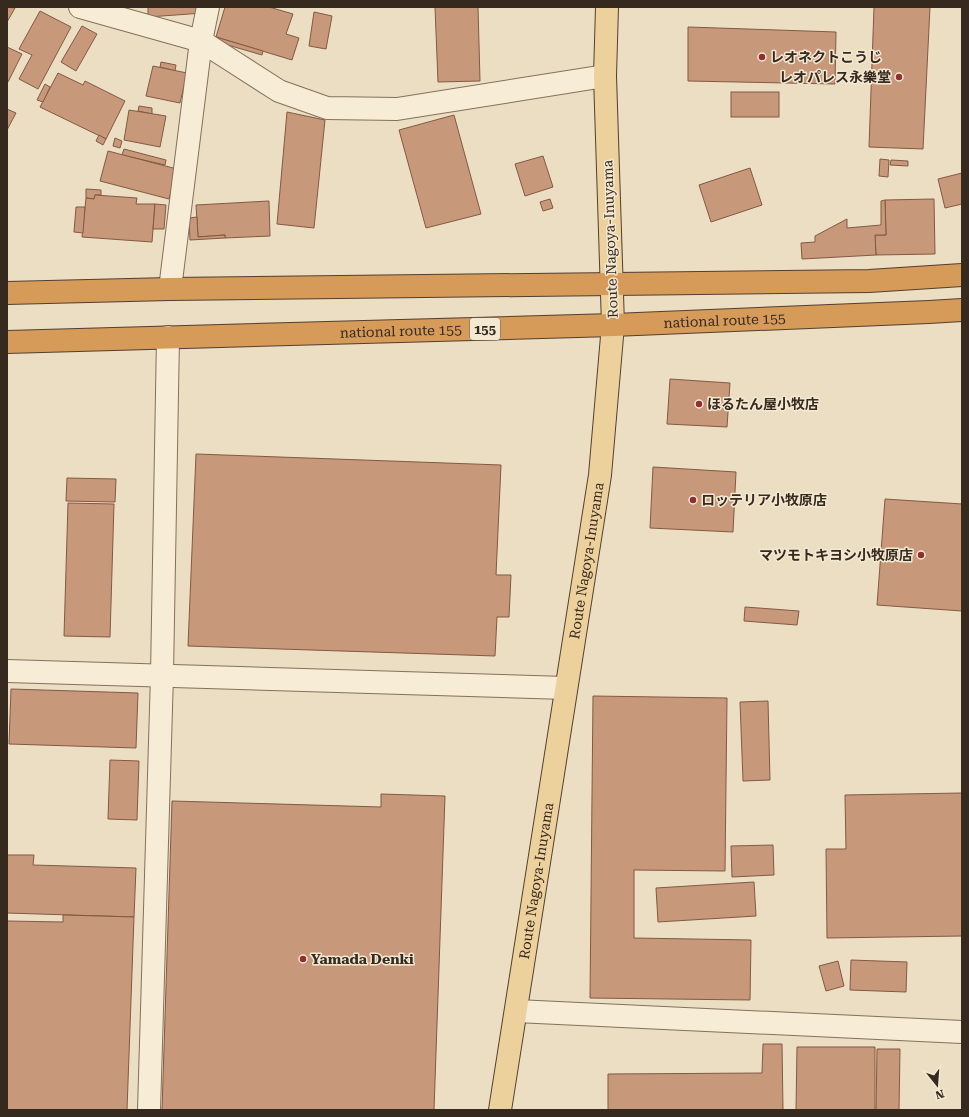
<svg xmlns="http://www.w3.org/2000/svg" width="969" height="1117" font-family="'Roboto Serif','Noto Sans JP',serif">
  <rect width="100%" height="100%" fill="#ebdec3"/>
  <!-- building -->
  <g fill="#c8987b" stroke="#835942">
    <path d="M7,7L15,8L7,22Z"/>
    <path d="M148,7H203V13L148,17Z"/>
    <path d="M225,7H269L293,14L286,34L299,38L292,60L216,37Z"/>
    <path d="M435,7H478L480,81L438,82Z"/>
    <path d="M874,7H930L923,149L869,147Z"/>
    <path d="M40,11L71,27L38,89L19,79L32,55L19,49Z"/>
    <path d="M314,12L332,16L326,49L309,46Z"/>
    <path d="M82,26L97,34L76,71L61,62Z"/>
    <path d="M688,27L836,32L835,84L688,81Z"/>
    <path d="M216,37L263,51L262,55L214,41Z"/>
    <path d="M7,47L22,54L8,82L7,81Z"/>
    <path d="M161,62L176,65L175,71L160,67Z"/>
    <path d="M153,66L187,73L180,103L146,96Z"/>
    <path d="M58,73L83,85L85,81L125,101L106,139L40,107Z"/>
    <path d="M45,84L50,87L43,102L37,100Z"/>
    <rect x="731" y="92" width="48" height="25"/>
    <path d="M139,106L152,108V114L138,111Z"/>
    <path d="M7,109L16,113L7,130Z"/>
    <path d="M129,110L166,116L160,147L124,140Z"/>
    <path d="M287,112L325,120L314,228L277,224Z"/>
    <path d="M454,115L481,214L426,228L399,130Z"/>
    <path d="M99,135L106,139L103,145L96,141Z"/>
    <path d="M115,138L122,141L120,148L113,146Z"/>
    <path d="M124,149L166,160L165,165L122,155Z"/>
    <path d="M108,151L177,169L169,199L100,181Z"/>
    <path d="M543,156L553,187L525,196L515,164Z"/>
    <path d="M880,159L889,160L888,177L879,176Z"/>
    <path d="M891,160L908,161V166L890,165Z"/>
    <path d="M750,168L762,205L711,222L699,185Z"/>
    <path d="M962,173V204L945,208L938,179Z"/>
    <path d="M86,189L101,190V195H95L94,199L86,198Z"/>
    <path d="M95,195L137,198L136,204H155L152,242L82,237L86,198L94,199Z"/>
    <path d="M550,199L553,208L543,211L540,202Z"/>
    <path d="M934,199L935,254L876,255L875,235H886L885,200Z"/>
    <path d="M885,200L886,235H875L876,255L802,259L801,243L815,242V236L847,219V228L881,225V201Z"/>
    <path d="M269,201L270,236L225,238V235L198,237L196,205Z"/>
    <path d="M155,204L166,205L164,229H153Z"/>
    <path d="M76,207H85L83,233L74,232Z"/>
    <path d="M197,217L198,237L225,235V238L190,240L189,218Z"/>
    <path d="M670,379L730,383L727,427L667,424Z"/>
    <path d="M196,454L501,465L496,575H511L509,617H497L495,656L188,646Z"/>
    <path d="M653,467L736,472L733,532L650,528Z"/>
    <path d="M67,478L116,479L115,502L66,501Z"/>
    <path d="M885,499L962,504V611L877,605Z"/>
    <path d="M68,503L114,504L110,637L64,636Z"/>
    <path d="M745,607L799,611L797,625L744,621Z"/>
    <path d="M11,689L138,693L136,748L9,744Z"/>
    <path d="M593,696L727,698L725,871L634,870V938L751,940L750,1000L590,998Z"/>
    <path d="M768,701L770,780L743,781L740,702Z"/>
    <path d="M110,760L139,761L137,820L108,819Z"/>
    <path d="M962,793V936L827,938L826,849H846L845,795Z"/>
    <path d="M381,794L445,796L434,1110H162L172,801L381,807Z"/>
    <path d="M773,845L774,875L732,877L731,846Z"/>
    <path d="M7,855H34L33,865L136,868L134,917L7,913Z"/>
    <path d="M754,882L756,916L658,922L656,888Z"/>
    <path d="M63,915L134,917L127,1110H7V921L63,922Z"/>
    <path d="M851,960L907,962L906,992L850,990Z"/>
    <path d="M838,961L844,986L826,991L819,966Z"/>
    <path d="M763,1044H782L783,1110H608V1074L762,1073Z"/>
    <path d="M797,1047H875V1110H796Z"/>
    <path d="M877,1049H900L899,1110H876Z"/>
  </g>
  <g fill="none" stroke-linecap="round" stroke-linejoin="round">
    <!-- minor casing -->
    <g stroke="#85705b" stroke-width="24">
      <g id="minor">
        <path d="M80,7L201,41L279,91L327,108L397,109L605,76"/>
        <path d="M170,289L201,41L208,7"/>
        <path d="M7,671L566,688"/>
        <path d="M516,1011L962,1032"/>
        <path d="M149,1110L162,675L168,337"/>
      </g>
    </g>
    <!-- major casing -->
    <g stroke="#533f2f" stroke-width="24">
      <g id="major">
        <path id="s1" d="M500,1110L600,475L613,325L605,76L607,7"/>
      </g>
    </g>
    <!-- highway casing -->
    <g stroke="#533f2f" stroke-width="24">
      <g id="highway">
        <path d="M7,293L170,289L869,281L962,275"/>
        <path id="s2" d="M7,342L613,325L929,312L962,310"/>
      </g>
    </g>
    <!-- minor -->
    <use href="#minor" stroke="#f7ecd6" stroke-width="22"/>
    <!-- major -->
    <use href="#major" stroke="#edd19d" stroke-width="22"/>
    <!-- highway -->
    <use href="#highway" stroke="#d69a59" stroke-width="22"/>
  </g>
  <!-- markers -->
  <g fill="#912e33" stroke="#f3e9d3" stroke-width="1.5">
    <circle cx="762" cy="57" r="4"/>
    <circle cx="899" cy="77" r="4"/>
    <circle cx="699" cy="404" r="4"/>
    <circle cx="693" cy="500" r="4"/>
    <circle cx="921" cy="555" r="4"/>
    <circle cx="303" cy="959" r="4"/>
  </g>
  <g text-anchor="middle" stroke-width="3" stroke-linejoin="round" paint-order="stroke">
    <!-- shield labels -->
    <rect fill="#f3e9d3" stroke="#6f6354" stroke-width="1" x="470" y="318" width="30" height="22" rx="3"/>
    <g font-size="13" font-weight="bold" fill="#36291e">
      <text x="485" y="334">155</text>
    </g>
    <!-- poi labels -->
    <g font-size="14" font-weight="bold" fill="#36291e" stroke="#f3e9d3" text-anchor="start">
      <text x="770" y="62">レオネクトこうじ</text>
      <text x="891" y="82" text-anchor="end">レオパレス永樂堂</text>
      <text x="707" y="409">ほるたん屋小牧店</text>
      <text x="701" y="505">ロッテリア小牧原店</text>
      <text x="913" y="560" text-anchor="end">マツモトキヨシ小牧原店</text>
      <text x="311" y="964">Yamada Denki</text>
    </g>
    <!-- street labels -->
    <g font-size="14" fill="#36291e" stroke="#f3e9d3">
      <text transform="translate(610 239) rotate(-92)" y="5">Route Nagoya-Inuyama</text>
      <text dy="5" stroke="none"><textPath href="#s2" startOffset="718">national route 155</textPath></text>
      <text dy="5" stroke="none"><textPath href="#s2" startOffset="394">national route 155</textPath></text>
      <text dy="5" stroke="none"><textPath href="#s1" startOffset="556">Route Nagoya-Inuyama</textPath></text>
      <text dy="5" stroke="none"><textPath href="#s1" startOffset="232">Route Nagoya-Inuyama</textPath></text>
    </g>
  </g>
  <!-- border -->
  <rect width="969" height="1117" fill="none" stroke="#36291e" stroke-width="16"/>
  <!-- north arrow -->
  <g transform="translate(937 1085) rotate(163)" stroke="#f3e9d3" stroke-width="3" paint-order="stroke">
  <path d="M0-3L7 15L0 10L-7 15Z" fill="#36291e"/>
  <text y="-6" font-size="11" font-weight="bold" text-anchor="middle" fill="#36291e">N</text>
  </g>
</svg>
